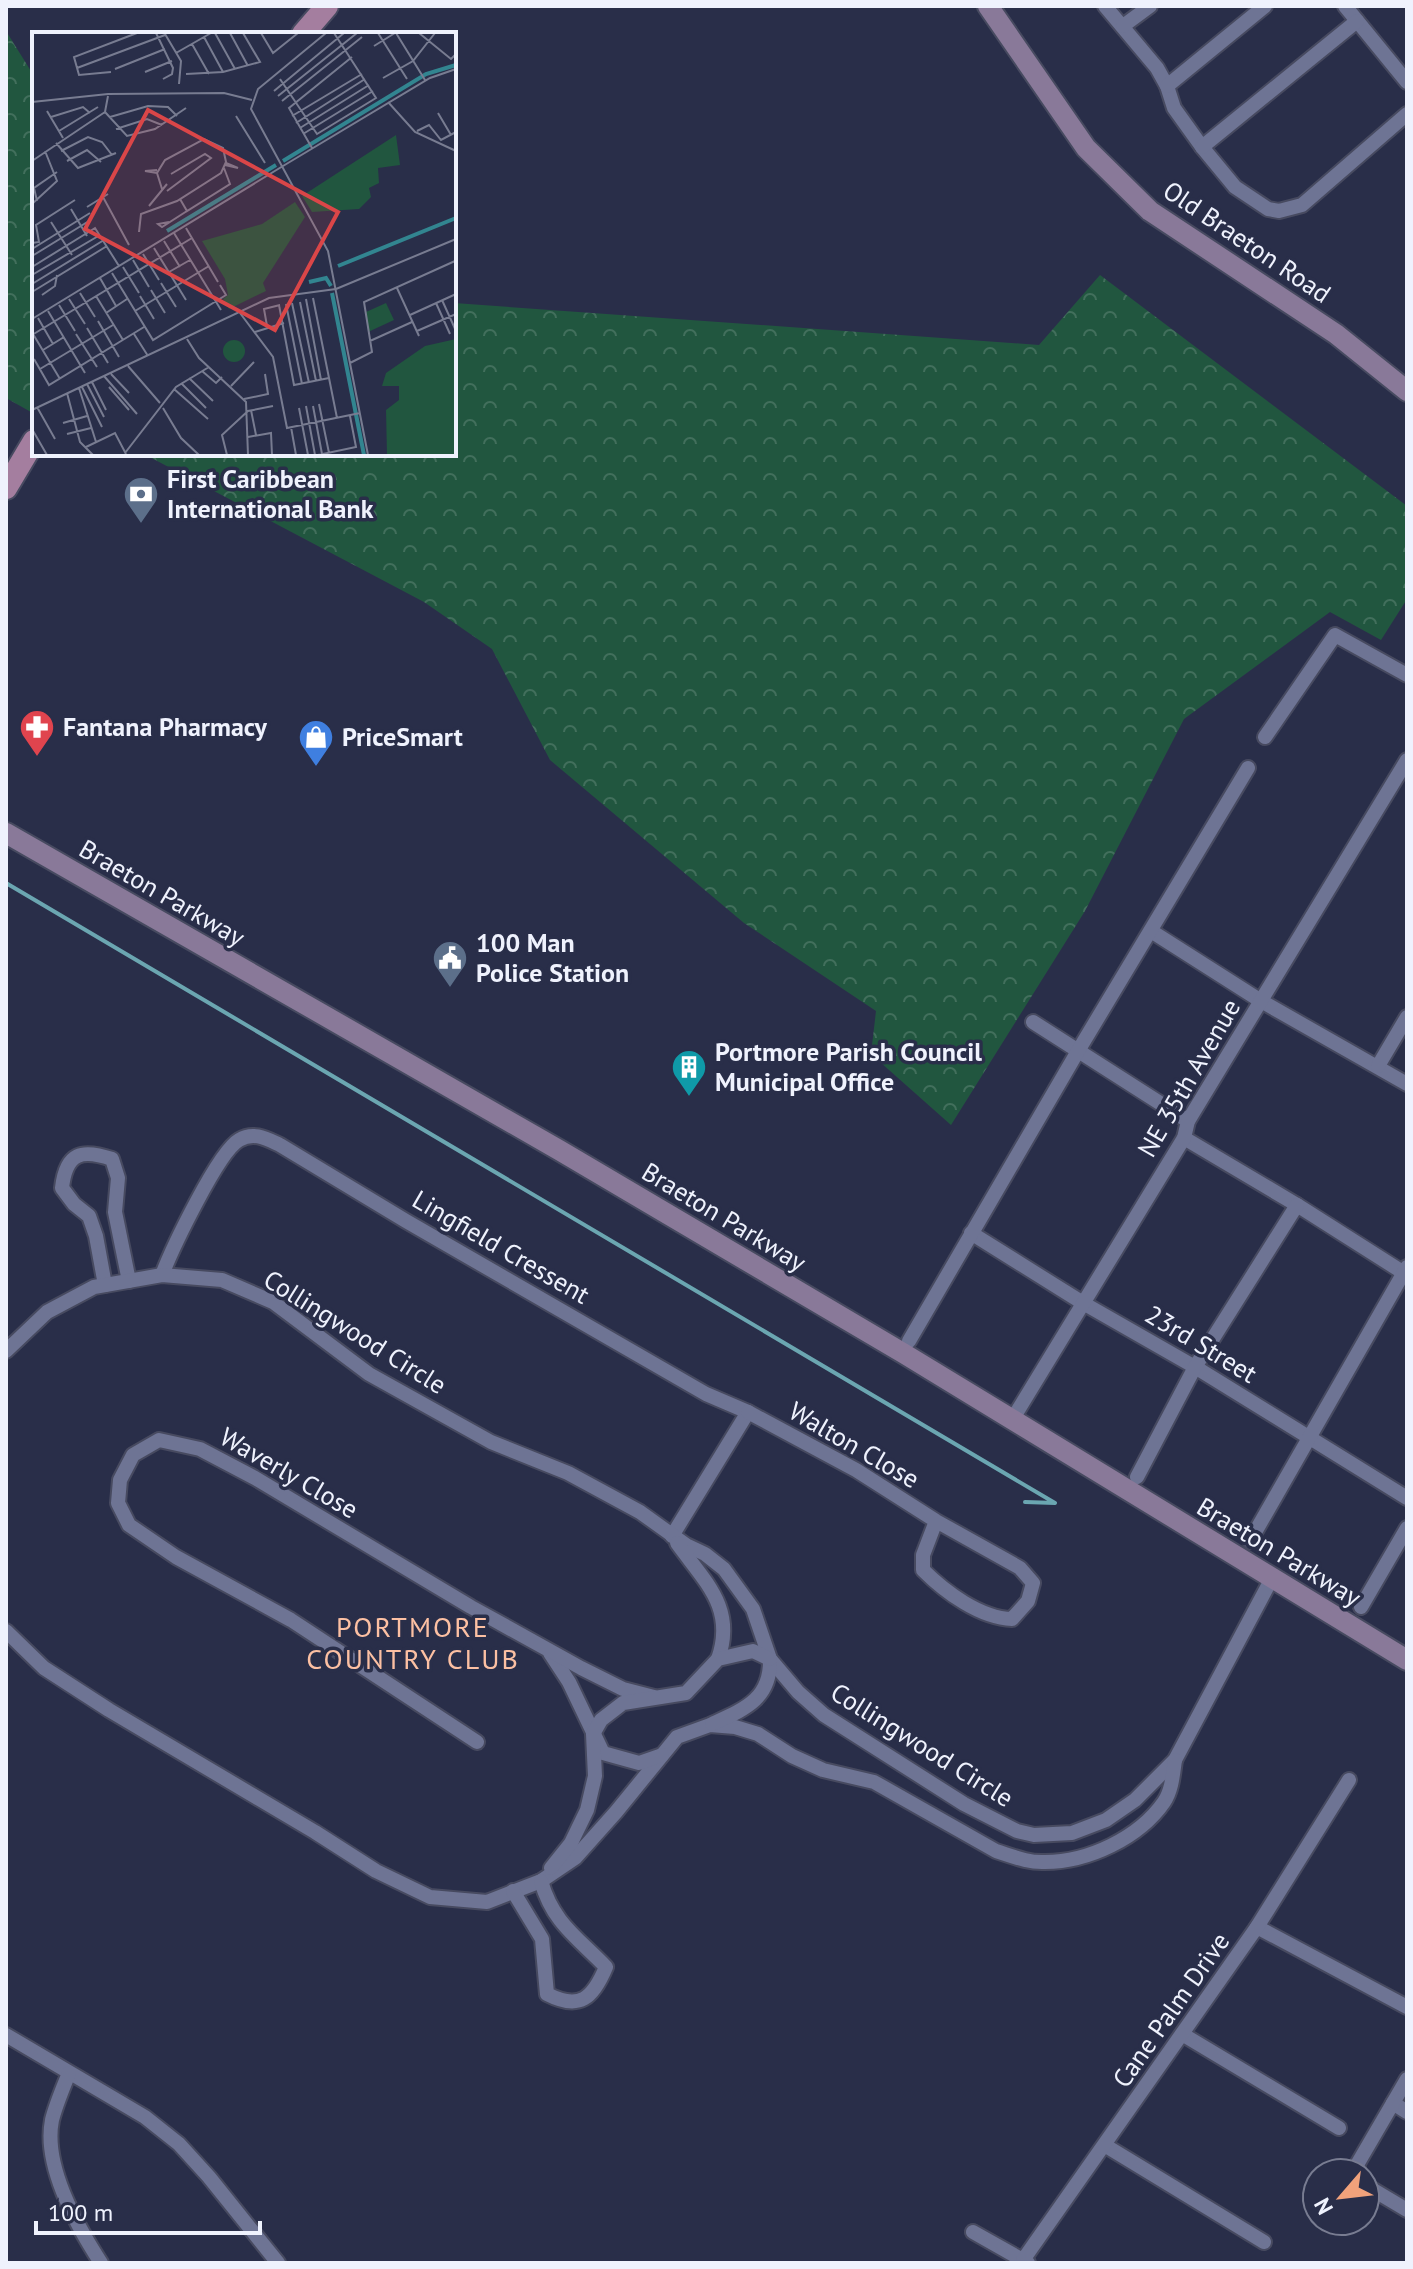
<svg xmlns="http://www.w3.org/2000/svg" width="1413" height="2269" font-family="'PT Sans',sans-serif">
  <defs>
    <pattern id="forest-crowns" width="20" height="18" patternUnits="userSpaceOnUse" patternTransform="scale(2)"><rect width="20" height="18" fill="#21563f"/><path d="M2 6a3 3 0 1 1 6 0M12 15a3 3 0 1 1 6 0" fill="none" stroke="#426f5c"/></pattern>
  </defs>
  <rect width="100%" height="100%" fill="#292e49"/>
  <!-- forest -->
  <g fill="url(#forest-crowns)">
    <path d="M6,31L34,76V407L31,412L6,398Z"/>
    <path d="M1100,275L1407,506V599L1381,640L1330,612L1184,719L1085,911L951,1125L871,1054L876,1011L744,923L550,760L492,649L424,602L144,454H454V303L1039,345Z"/>
  </g>
  <g fill="none" stroke-linecap="round" stroke-linejoin="round">
    <!-- stream -->
    <path stroke="#6ba6b1" stroke-width="4" d="M6,883L1055,1503L1025,1502"/>
    <!-- street casing -->
    <g stroke="#474a60" stroke-width="18">
      <g id="street">
        <path d="M1105,6L1157,68L1167,86L1174,108L1202,147L1235,187L1268,209L1279,211L1302,205L1407,114"/>
        <path d="M1345,6L1407,82"/>
        <path d="M1123,26L1150,6"/>
        <path d="M1167,86L1265,6"/>
        <path d="M1202,147L1357,21"/>
        <path d="M1265,737L1335,635L1407,675"/>
        <path d="M1151,931L1261,1001L1407,1084"/>
        <path d="M1033,1022L1188,1121"/>
        <path d="M1378,1066L1407,1017"/>
        <path d="M1184,1138L1297,1205L1404,1273"/>
        <path d="M971,1233L1083,1303L1195,1367L1407,1498"/>
        <path d="M162,1275C172,1249 218,1152 239,1140C254,1131 267,1139 280,1145L406,1221L706,1394L748,1412L672,1536"/>
        <path d="M105,1285L96,1236L89,1216L74,1204L62,1188C66,1152 82,1149 112,1159L118,1178L115,1212L129,1281"/>
        <path d="M909,1341L1078,1051L1248,768"/>
        <path d="M6,1351L47,1312L94,1287L162,1275L222,1280L273,1302L369,1374L491,1442L568,1473L640,1512L686,1545L705,1554L724,1569L753,1609L770,1659L798,1692L824,1715L964,1804L1017,1831L1034,1835L1072,1833L1106,1820L1135,1800L1175,1760L1271,1580"/>
        <path d="M748,1412L856,1470L936,1521L1020,1568L1033,1583L1028,1601L1012,1619C980,1618 945,1592 923,1570V1555L936,1521"/>
        <path d="M1012,1420L1184,1138L1188,1121L1407,760"/>
        <path d="M1137,1477L1195,1367L1297,1205"/>
        <path d="M1250,1541L1407,1267"/>
        <path d="M677,1543C705,1582 736,1608 718,1659"/>
        <path d="M1361,1607L1407,1528"/>
        <path d="M6,1631L44,1668L109,1710L315,1832L376,1871L430,1897L487,1902L541,1881L575,1858L616,1812L677,1737L710,1725L735,1727L758,1734L792,1756L823,1770L874,1782L996,1851C1012,1856 1028,1863 1045,1862C1088,1862 1139,1838 1164,1802C1172,1790 1173,1774 1175,1760"/>
        <path d="M550,1653L569,1682L603,1753L639,1763L662,1755"/>
        <path d="M712,1724C745,1709 771,1699 770,1659"/>
        <path d="M477,1742L291,1620L176,1557L129,1525L118,1503L120,1480L133,1455L159,1440L200,1449L255,1478L471,1607L581,1668L623,1689L654,1697"/>
        <path d="M551,1868L571,1843L587,1810L595,1776L593,1734L601,1720L623,1703L686,1693L718,1659L753,1651L770,1659"/>
        <path d="M513,1891L542,1939L547,1994C580,2011 593,1998 606,1967C577,1937 553,1923 541,1881"/>
        <path d="M1257,1927L1407,2007"/>
        <path d="M1182,2034L1339,2128"/>
        <path d="M6,2035L145,2117L179,2144L209,2177L278,2263"/>
        <path d="M69,2073C63,2088 56,2104 52,2120C43,2165 77,2226 101,2263"/>
        <path d="M1393,2103L1407,2112"/>
        <path d="M1106,2146L1264,2242"/>
        <path d="M1357,2173L1358,2163L1407,2079"/>
        <path d="M1365,2185L1407,2210"/>
        <path d="M973,2232L1028,2263"/>
        <path d="M1023,2260L1257,1927L1349,1780"/>
      </g>
    </g>
    <!-- secondary casing -->
    <g stroke="#474a60" stroke-width="24">
      <g id="secondary">
        <path d="M988,6L1086,148L1150,211L1336,334L1407,391"/>
        <path d="M6,833L559,1150L903,1353L1407,1660"/>
      </g>
    </g>
    <!-- primary casing -->
    <g stroke="#474a60" stroke-width="26">
      <g id="primary">
        <path d="M303,34L327,6"/>
        <path d="M6,488L34,441"/>
      </g>
    </g>
    <!-- street -->
    <use href="#street" stroke="#6e7494" stroke-width="14"/>
    <!-- secondary -->
    <use href="#secondary" stroke="#897999" stroke-width="20"/>
    <!-- primary -->
    <use href="#primary" stroke="#a47e9f" stroke-width="22"/>
  </g>
  <!-- icons -->
  <defs>
    <g id="bank-pin" transform="scale(1.8)"><path d="M0 17L-7.5 6A9.5 9.5 0 1 1 7.5 6Z" fill="#5c6f8a" stroke="#292e49"/><path d="M-6-4H6V4H-6ZM0-2.3a2.3 2.3 0 1 0 0 4.6a2.3 2.3 0 1 0 0-4.6Z" fill="#fff"/></g>
    <g id="pharmacy-pin" transform="scale(1.8)"><path d="M0 17L-7.5 6A9.5 9.5 0 1 1 7.5 6Z" fill="#e0444e" stroke="#292e49"/><path d="M-2-6h4v4h4v4h-4v4h-4v-4h-4v-4h4Z" fill="#fff"/></g>
    <g id="shop-pin" transform="scale(1.8)"><path d="M0 17L-7.5 6A9.5 9.5 0 1 1 7.5 6Z" fill="#3f7fe0" stroke="#292e49"/><path d="M-5-2.5h2.3a2.7 3.5 0 0 1 5.4 0H5L5.5 6h-11ZM-1.5-2.5h3a1.5 2.3 0 0 0-3 0Z" fill="#fff"/></g>
    <g id="civic-pin" transform="scale(1.8)"><path d="M0 17L-7.5 6A9.5 9.5 0 1 1 7.5 6Z" fill="#5c6f8a" stroke="#292e49"/><path d="M-.6-6.5H3V-4.5H.6V-3L4-1V1h2V6H-6V1h2V-1L-.6-3ZM-1.2 2.5V6h2.4V2.5Z" fill="#fff"/></g>
    <g id="building-pin" transform="scale(1.8)"><path d="M0 17L-7.5 6A9.5 9.5 0 1 1 7.5 6Z" fill="#0f9aa8" stroke="#292e49"/><path d="M-4-6H4V6H1V3H-1V6H-4ZM-2.5-4.3h1.7v1.8h-1.7ZM.8-4.3h1.7v1.8H.8ZM-2.5-1h1.7V.8h-1.7ZM.8-1h1.7V.8H.8Z" fill="#fff"/></g>
  </defs>
  <g fill-rule="evenodd">
    <use href="#bank-pin" x="141" y="494"/>
    <use href="#pharmacy-pin" x="37" y="727"/>
    <use href="#shop-pin" x="316" y="737"/>
    <use href="#civic-pin" x="450" y="958"/>
    <use href="#building-pin" x="689" y="1067"/>
  </g>
  <g text-anchor="middle" stroke-width="7" stroke-linejoin="round" paint-order="stroke">
    <!-- street labels -->
    <g font-size="26" fill="#eff2fd" stroke="#292e49">
      <text transform="translate(1247 242) rotate(34)" y="9">Old Braeton Road</text>
      <text transform="translate(162 893) rotate(30)" y="9">Braeton Parkway</text>
      <text transform="translate(1189 1078) rotate(-60)" y="9">NE 35th Avenue</text>
      <text transform="translate(724 1217) rotate(31)" y="9">Braeton Parkway</text>
      <text transform="translate(501 1247) rotate(30)" y="9">Lingfield Cressent</text>
      <text transform="translate(355 1332) rotate(32)" y="9">Collingwood Circle</text>
      <text transform="translate(1201 1344) rotate(31)" y="9">23rd Street</text>
      <text transform="translate(854 1445) rotate(30)" y="9">Walton Close</text>
      <text transform="translate(289 1473) rotate(30)" y="9">Waverly Close</text>
      <text transform="translate(1279 1552) rotate(31)" y="9">Braeton Parkway</text>
      <text transform="translate(922 1745) rotate(32)" y="9">Collingwood Circle</text>
      <text transform="translate(1171 2010) rotate(-55)" y="9">Cane Palm Drive</text>
    </g>
    <!-- poi labels -->
    <g font-size="26" font-weight="bold" fill="#eff2fd" stroke="#292e49" text-anchor="start">
      <text x="167" y="488">First Caribbean<tspan x="167" dy="30">International Bank</tspan></text>
      <text x="63" y="736">Fantana Pharmacy</text>
      <text x="342" y="746">PriceSmart</text>
      <text x="476" y="952">100 Man<tspan x="476" dy="30">Police Station</tspan></text>
      <text x="715" y="1061">Portmore Parish Council<tspan x="715" dy="30">Municipal Office</tspan></text>
    </g>
    <!-- neighbourhood labels -->
    <g font-size="28" letter-spacing="2" fill="#fcc0a3" stroke="#292e49">
      <text x="413" y="1637">PORTMORE<tspan x="413" dy="32">COUNTRY CLUB</tspan></text>
    </g>
  </g>
  <!-- overview -->
  <g transform="translate(32 32)">
    <rect width="424" height="424" fill="#292e49"/>
    <path d="M191 319a11 11 0 1 1 22 0a11 11 0 1 1-22 0Z" fill="#21563f"/>
    <path d="M364,103L368,133L346,136L347,151L337,156L339,165L327,177L280,180L270,164ZM263,170L273,185L231,251L234,259L197,277L191,267L196,263L193,247L170,209L230,192ZM354,271L362,288L336,300L334,280ZM424,307V423H355L354,378L367,368V354H350L354,341L393,314Z" fill="#21563f"/>
    <path fill="none" stroke="#328590" stroke-width="4" d="M251,129L394,42L424,33M135,199L244,133M306,234L424,186M277,250L294,246L299,254M300,261L332,423"/>
    <path fill="none" stroke="#787c91" stroke-width="2" d="M124,1L141,36L140,42L131,47M183,1L203,37M198,1L216,34M229,1L241,21L266,1M294,1L226,57L219,77L296,219L336,423M346,1L375,47M364,1L393,48M387,1L419,27L424,22M133,2L149,29L147,52M172,5L191,40M160,12L177,42M342,14L363,1M144,21L179,1M45,36L133,3M83,37L133,17M79,40L47,43L42,25L105,1M113,40L140,29M154,42L191,40L228,30L211,1M351,46L381,29L403,1M248,47L285,102L344,66L302,1M242,59L312,1M246,64L325,1M250,69L330,5M0,70L76,62L192,61L220,68M356,70L383,100L424,119M15,79L31,106M73,80L95,104L123,97L154,76M406,81L419,103M204,84L233,131M260,84L330,42M19,85L51,75L58,81M78,85L116,74L136,75L145,84M264,91L333,47M268,96L337,53M84,97L115,87L130,93M27,99L66,75M385,99L397,93L409,108L424,100M271,102L341,59M24,111L46,136L84,121M280,116L257,76L320,25M29,119L56,105L70,110L80,123M0,129L73,80L76,64M35,129L55,118L69,130M193,133L206,136L194,131M251,134L398,46L424,37M125,141L113,139L125,138M135,159L179,126L173,122L139,142M71,165L97,213M148,167L155,179L198,152L192,136M5,169L2,156L25,140M0,172L25,149L13,119M117,174L135,152M55,175L76,162M39,177L55,204M19,190L40,223M137,190L126,192L130,195L155,179M154,196L186,250M107,200L109,182L145,169L189,141L194,130L191,116L172,107L133,128L125,141L130,157M142,201L189,278M132,209L148,235M0,211L7,210L4,193L43,168M122,216L154,268M0,217L58,181M111,222L127,248M0,224L57,189M101,228L117,255M0,235L63,196L87,234M91,235L107,261M137,240L158,228M80,241L121,308L194,263L188,253M0,243L68,203M68,246L84,274M129,251L144,275M0,252L72,208M365,256L387,304M304,257L424,207M119,258L133,281M0,260L75,214M48,261L63,285M10,263L23,254L25,243M64,264L91,308M108,264L122,287M281,266L305,386M37,267L53,292M274,267L289,348M410,268L424,299M268,270L284,349M260,271L277,351M404,271L418,302M254,272L270,352M27,273L43,299M247,273L262,353L297,346M16,279L53,341M103,279L177,234M74,281L95,267M208,281L241,325L255,396L328,381M378,283L424,262M6,286L21,312M0,287L251,134M66,289L87,325M235,294L232,277L248,273M55,296L76,331M385,299L424,282M223,300L252,291M1,302L28,347M44,302L65,335M102,302L116,324M0,303L160,206M155,307L167,326L214,370L216,423M338,309L380,290M11,318L32,305M2,327L17,353L112,295M318,331L340,320L332,270L423,229M96,334L128,371M8,337L81,293M170,339L184,351L190,345M79,342L97,361M72,344L105,382M157,346L181,369M60,350L74,378M149,351L174,376M55,352L72,385M199,354L222,330M50,355L70,395M77,355L97,378M47,356L64,410M142,357L176,387M35,361L48,410L61,423M212,367L236,362L233,342M287,372L297,421M274,374L283,423M281,374L290,422M5,375L23,407M131,376L149,406L167,423M267,376L276,423M0,378L237,266L304,257M219,378L224,403M31,391L55,384M259,395L264,423M0,397L15,423M35,402L59,396M216,405L239,401L240,423M54,415L83,401L94,422M93,421L144,355L177,335M195,423L190,403L216,379L241,374M286,423L324,415L318,384"/>
    <path fill="#da4648" fill-opacity="0.15" stroke="#da4648" stroke-width="4" d="M116,78L306,180L243,298L53,197Z"/>
    <rect width="424" height="424" fill="none" stroke="#eff2fd" stroke-width="4"/>
  </g>
  <!-- border -->
  <rect width="1413" height="2269" fill="none" stroke="#eff2fd" stroke-width="16"/>
  <!-- north arrow -->
  <g transform="translate(1341 2197) rotate(242)"><circle r="38" fill="#292e49" stroke="#787c91" stroke-width="2"/>
  <path d="M0-6L14 30L0 20L-14 30Z" fill="#f1a27b"/>
  <text y="-12" font-size="22" font-weight="bold" text-anchor="middle" fill="#eff2fd">N</text>
  </g>
  <!-- scale -->
  <path d="M36 2221v12h224v-12" fill="none" stroke="#eff2fd" stroke-width="4"/>
  <text x="48" y="2221" font-size="24" fill="#eff2fd" stroke="#292e49" stroke-width="6" paint-order="stroke">100 m</text>
</svg>
